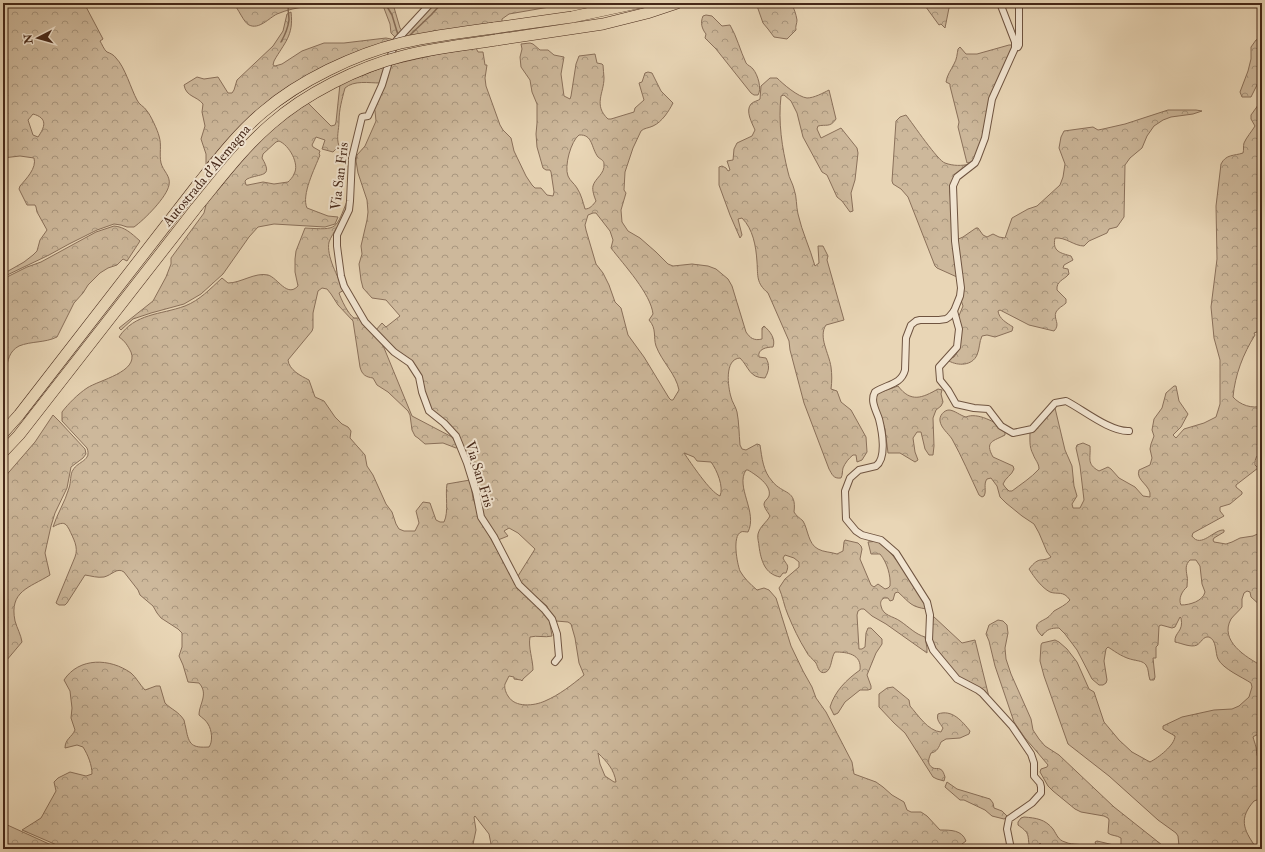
<svg xmlns="http://www.w3.org/2000/svg" width="1265" height="852" font-family="'IM FELL Double Pica',serif">
  <defs>
    <pattern id="forest-crowns" width="20" height="18" patternUnits="userSpaceOnUse"><rect width="20" height="18" fill="#cdb89b"/><path d="M2 6a3 3 0 1 1 6 0M12 15a3 3 0 1 1 6 0" fill="none" stroke="#a8967e"/></pattern>
  </defs>
  <rect width="100%" height="100%" fill="#e9d6b6"/>
  <filter id="stains"><feTurbulence type="fractalNoise" baseFrequency=".005" numOctaves="4"/><feColorMatrix values="0 0 0 0 .2 0 0 0 0 .09 0 0 0 0 .02 0 0 0 .5 -.17"/></filter>
  <radialGradient id="worn" r=".72"><stop offset=".6" stop-color="#630" stop-opacity="0"/><stop offset="1" stop-color="#630" stop-opacity=".3"/></radialGradient>
  <!-- forest -->
  <g fill="url(#forest-crowns)" stroke="#8a705a" fill-rule="evenodd">
    <path d="M3,3H84L103,39L100,41C102,44 104,50 107,52C110,53 114,55 116,58C125,67 131,89 137,100C139,105 144,106 147,111C150,114 158,131 159,136C162,145 159,154 161,163C163,171 171,176 169,185C167,197 144,220 134,227H127L121,225L114,224L97,230L69,244L49,255L3,277V274L24,262L33,255L37,251L40,240L47,230L37,212L36,207L35,205H27L19,189L20,186C26,179 37,168 34,158L20,156L3,158ZM33,114C48,118 45,127 38,137L33,135L28,120Z"/>
    <path d="M233,3H342C320,6 298,5 277,14C269,18 259,30 249,25C244,23 238,8 233,3Z"/>
    <path d="M382,3H392L393,4L400,28L403,32L396,38L391,33L390,24Z"/>
    <path d="M433,3H589L555,6L509,14L502,19V22L402,38Z"/>
    <path d="M756,3H791C794,8 796,14 797,20C797,24 795,26 796,30L787,39L774,37L768,29L763,23Z"/>
    <path d="M923,3H950L945,28L941,24L939,25Z"/>
    <path d="M291,12C294,36 284,43 274,61L273,65L275,66L282,64L302,51L324,43H344L386,38L391,39L393,40L361,51L226,142L206,164V154L201,139L205,126L202,112L203,104C197,96 186,97 184,85L197,77L204,79L218,77L228,93H232L234,90L237,80L273,46L283,31L287,14Z"/>
    <path d="M706,15L712,16L722,26L730,25C737,37 740,50 746,63C748,66 751,66 753,69C758,75 762,89 758,95H754L751,93L716,49L705,38L706,34C702,29 700,23 703,16Z"/>
    <path d="M1262,37V82L1258,83L1251,97H1242L1240,92L1248,71L1251,59V47L1256,40Z"/>
    <path d="M530,43L533,44L540,50H548L554,55L564,57L561,74L564,96L570,99L571,96L576,64L579,56L595,54L597,63L602,64L603,65C603,69 604,74 604,78C604,93 593,105 608,119H611L634,112L635,108L644,100L639,83L642,82L645,73L648,72L652,73L661,91L673,103C669,111 662,122 653,126C649,128 644,128 641,131L633,148L625,172L624,190L626,193L621,210L622,222L628,231L640,238L656,252L668,264L673,266L692,264L708,266L716,269L728,279L732,286L746,332C750,338 754,341 762,339V328L764,326C770,331 776,339 773,347C767,347 757,349 759,357L766,358C770,365 769,371 765,378C749,378 749,367 740,358C724,359 728,387 731,397C732,402 736,407 737,412C739,422 739,434 740,445L742,449L746,450L757,444L760,445C762,458 763,471 772,481C783,495 797,489 794,512C796,516 800,518 803,521C808,529 808,544 818,549C823,552 831,552 837,554L843,551L844,542L845,540L858,543L861,546L862,549L860,559L871,585L874,587L878,584L885,589L888,588L890,586C891,576 887,562 880,554H871L868,542L879,541C899,560 915,585 927,609C911,607 910,603 898,592L895,593L893,600L890,601L888,598H884C881,600 880,602 881,606C883,616 893,616 900,621C909,627 915,634 925,637L927,648V653L886,624L872,616L864,609H861L858,611L857,615L859,649H862L865,647L866,633L868,628H871L882,639V644L876,653L867,675L871,686V689L868,690H860L845,702L838,713L834,715L830,707C835,691 846,680 860,670C862,654 847,652 835,652C831,657 832,669 826,672C819,675 818,667 816,663C813,659 808,656 806,651C799,640 793,627 788,615C784,606 783,597 779,588L785,579L799,567V562L794,558L785,555L783,558C786,565 790,564 786,573H783L780,577C765,574 761,561 759,546C759,543 757,538 758,534C760,526 767,522 770,516C768,512 764,508 764,504C764,501 768,499 769,496C772,485 756,475 748,470H746C735,487 758,512 748,532C746,532 742,531 741,532C732,536 737,563 740,571C744,578 750,584 757,590L764,588L769,590L776,598L791,646L803,671L812,687L816,698L826,712L852,762L854,774L876,782L883,787L892,795L904,802L907,810L911,812H921L927,816L940,830C951,830 962,830 966,841L962,844L965,846L976,847L978,849H487L491,844L489,834L475,816L474,817L476,830L472,849H66L22,830L41,818L56,791L54,782L58,778L70,772L86,776L92,774C92,765 88,755 83,747L77,745L65,748C65,739 72,737 75,730L71,718L72,708L70,691L64,680C79,657 110,658 131,673C136,677 140,685 145,690L156,686H160L165,703C172,710 178,711 184,720C185,723 185,726 186,729C189,745 192,748 209,747C213,742 212,730 208,724C206,720 202,718 199,715C199,704 209,694 199,683L188,682L183,665L179,656L182,647V633L178,629L161,618L157,613L153,606L140,595L138,590L124,572C117,567 112,575 104,577C97,578 92,576 85,575L67,603L65,605H59L56,603L75,557C79,547 73,538 69,529C68,528 67,525 65,524C62,522 56,525 53,527C57,514 65,502 69,488C71,483 70,474 73,470C78,461 92,461 87,448L62,421V412C68,404 78,394 87,388C99,380 139,372 131,352C128,346 125,341 119,337C135,313 160,315 185,306C200,300 210,289 222,278L228,283C241,283 255,272 268,275C278,278 287,298 298,286L295,272V259L296,251L305,228C339,230 335,230 348,199C348,211 343,219 337,228C334,232 331,237 329,242C326,256 338,277 344,290L339,293C341,299 348,314 354,318C356,318 359,318 361,318L382,343L412,416L452,437L458,447L456,448L443,443L425,444L418,438L415,436L412,430L410,415L408,411L388,392L377,385L373,378C366,377 362,375 360,367L353,321L338,305L331,294L327,289L322,288L318,291L313,313V328L312,331L288,360C289,370 301,376 309,380L315,397L324,401L335,417L342,424L348,427L351,431L350,438L365,455L367,466L373,475L386,504L392,512L396,524L399,529L404,531H415L419,523L416,511L423,502L430,503L436,520L440,522H444C449,512 445,495 447,484L470,480L473,498L480,518L493,543L506,565L515,585L521,591L528,594L549,618L552,636C545,638 537,635 530,637C528,647 533,660 533,670L523,679L522,681L521,680L514,679V677L509,676C508,679 506,681 505,684C504,688 506,693 508,696C515,708 534,706 545,701C559,695 572,685 584,675L579,663L575,638L571,624L568,622L556,621L550,614L547,606L522,585L518,576L535,549L518,533L509,528L504,531L508,536L498,540L482,517L458,437L430,409L424,390L422,377L411,360L391,346L376,330L382,323L386,327L400,316L386,300L372,298L363,288L361,280L359,264L362,254L361,246L367,220L368,212L367,200L358,173L356,161L357,155L365,146L376,121L375,111L373,105L390,65L438,54L476,48L478,52H483L485,65H487L485,78L486,86L500,125L503,130L511,138L514,151L526,176L532,185L535,188H541L547,195L553,196L554,192L551,172L550,170H546L543,168L537,147L536,134L537,123V104L532,92L530,80L521,67L520,57L522,49L521,44ZM579,135C593,134 591,148 598,157C600,159 604,160 604,164C605,174 595,178 593,186C592,190 594,196 596,201C593,205 590,209 585,209C583,202 581,194 577,188C574,183 570,181 568,176C564,166 571,141 579,135ZM596,213L610,231L613,240L611,248C624,265 651,294 653,314L649,320C657,329 653,337 656,346C662,362 676,374 679,390L673,400H671L669,398L644,357L628,335L621,308L615,302L609,285L603,273L596,264L586,230L585,225L588,215L593,213ZM684,453L694,457L697,461L711,462C717,470 724,487 720,496C710,492 691,463 684,453ZM598,753C607,762 614,769 616,782H614L605,776L600,764Z"/>
    <path d="M1009,45H1012V50L1001,78L976,158L974,162L967,163L958,127L959,122L950,86V84L946,82C947,75 951,70 954,64C957,59 957,54 958,49L960,47L966,54H977Z"/>
    <path d="M386,66L380,83C369,83 354,80 345,88C342,99 339,110 339,121C339,130 336,137 339,146L333,152L322,149L325,140L316,137L312,145L313,147L320,151L319,154L320,155C315,168 301,195 307,208L328,216L338,217L335,224L325,227L274,224L258,227L249,237L223,274L201,294L184,304L151,313L133,319L121,330L119,328L153,301L166,277L171,264V258L204,213L206,205L204,203L216,187L274,127L307,102L331,126L335,125L336,122L340,84ZM279,141C289,145 300,164 294,174C293,177 290,180 288,182L274,184L263,182L248,185H246L245,181L247,179C260,173 274,178 262,158L263,154L276,142Z"/>
    <path d="M770,78H777C783,84 798,97 807,98C814,98 823,93 829,90L836,119C830,128 826,124 818,126L817,129L821,138L841,128L857,148L858,153L855,180L851,193L853,211L850,212L842,201L837,197L827,175L822,172L803,137L797,113L791,101L784,95L781,96C778,122 782,148 788,172C789,178 793,184 794,189C797,197 796,206 798,214C802,232 810,248 815,266L819,263L818,246H823L828,256L827,260L844,320L826,325C818,337 829,353 831,367C832,374 832,382 831,389L837,391L841,402L851,410L866,437L867,452L862,460L857,462L856,455H853C849,458 845,463 843,468C842,472 843,474 841,478C833,479 832,474 829,469L804,403L790,350L789,341L768,293C756,283 758,276 757,262C756,246 753,229 742,218L738,219L742,235L740,238L730,215L719,185V167L722,166L726,168L728,171L730,170L727,161L733,160L734,149L737,143L752,136L755,130C752,123 745,111 751,104C754,101 758,101 760,99L761,86Z"/>
    <path d="M1261,101H1262V330L1254,333L1255,335C1243,354 1235,375 1233,397C1240,405 1252,409 1262,406V452C1256,456 1255,458 1255,465L1258,468L1236,485V487L1242,492V494L1230,504L1220,507V511L1224,516L1193,533L1192,536C1201,549 1214,529 1224,530V532L1214,538L1213,540L1214,542L1226,544L1232,542L1240,538L1253,536L1262,532V607L1251,597L1250,592L1247,591L1244,593L1242,599V607C1239,611 1234,615 1231,619C1219,641 1246,657 1262,666V735H1256L1253,737C1254,741 1255,743 1256,747C1257,753 1256,758 1262,762V798L1254,801C1239,818 1243,829 1255,846L1252,849C1238,849 1188,852 1179,846L1178,836L1176,833L1158,820L1109,776L1068,744L1044,676L1040,661L1041,645L1042,643L1055,640L1059,642L1067,649L1077,662L1089,689L1094,692L1104,722L1119,740L1132,752L1150,762C1158,758 1175,745 1175,736L1163,729V726L1182,717L1214,710L1232,709L1239,706L1249,697L1252,687L1251,683C1242,677 1223,669 1218,659C1215,653 1217,640 1209,637C1203,636 1201,643 1197,645C1191,648 1181,643 1175,642C1174,632 1184,632 1181,618L1180,617L1175,627L1172,628L1161,625L1159,626L1158,645L1156,647V658H1153L1155,677L1154,680H1150C1148,675 1149,669 1146,665C1143,661 1138,661 1134,660C1124,658 1117,653 1108,647L1106,649L1104,661L1107,680L1106,683L1103,685H1099L1092,679L1077,650L1065,634L1059,628C1051,628 1047,629 1042,636C1031,625 1038,623 1047,618C1050,616 1052,613 1054,611C1059,608 1066,605 1070,600C1063,590 1058,595 1050,592C1042,588 1034,577 1029,569C1040,555 1041,563 1051,557L1047,552L1039,533L1034,524L1022,516L1006,503L1000,497L997,486L991,478L987,479C983,484 987,491 984,496L982,497L979,495C970,476 962,457 952,439C948,433 941,428 940,421C939,416 944,410 949,410C954,410 961,416 966,417C977,412 996,422 1005,430V435C994,441 984,441 993,457L1013,466L1014,469C1012,475 1005,478 1003,484L1005,487L1009,491H1012C1021,484 1031,478 1039,469C1039,463 1035,460 1033,454C1029,447 1030,439 1030,431L1055,408L1065,450L1072,466L1074,486L1077,496L1072,504L1073,508H1080L1084,500L1080,466L1076,448L1077,445L1083,443L1090,446C1091,458 1086,464 1099,471L1108,467L1111,469L1119,478L1135,487L1143,496L1150,497C1152,485 1135,481 1139,470L1150,465L1152,458L1150,449L1151,444L1154,436L1152,430L1154,419L1162,408L1166,393L1174,386H1176L1179,401L1188,414L1181,427L1173,435L1176,438L1184,429L1204,423L1216,417L1220,404V360L1214,338L1211,307L1217,259L1216,206L1221,164C1226,154 1234,156 1243,153C1244,150 1243,146 1244,143C1246,138 1252,131 1255,126L1251,119V115ZM1190,560H1196L1200,566L1202,584L1205,592C1203,601 1190,605 1181,605C1178,599 1182,591 1187,587C1187,583 1188,579 1187,576C1186,569 1185,565 1190,560Z"/>
    <path d="M1168,110H1196L1202,111L1193,114L1171,117L1163,120L1154,126L1147,136L1142,148L1130,158L1125,165L1124,217L1117,227L1109,229L1107,233L1089,241L1084,246C1074,246 1066,237 1055,238C1052,252 1061,253 1071,256L1073,260L1064,265L1063,268L1068,269L1069,274C1064,280 1056,281 1057,290L1066,299V303C1063,306 1058,308 1056,312C1053,319 1061,324 1054,331L1029,325L1000,310L998,311C999,319 1007,323 1013,327L1012,331L995,337L987,335L982,336C979,342 980,348 977,355C972,366 958,366 949,361V359L954,357L958,351V318L963,306L961,300L956,240L963,237L976,228H978L983,235L987,237L993,234L999,237L1005,238L1012,218L1028,209L1037,206L1060,185L1063,177L1065,164L1059,148L1061,137L1064,131L1093,127L1098,130L1103,129L1125,124Z"/>
    <path d="M906,115C913,124 938,161 945,163C953,166 962,166 970,164L956,178L950,191L957,277L937,268L935,266L908,197L901,189L893,184L892,181L896,121L900,117Z"/>
    <path d="M114,226C125,227 131,233 140,241L127,261L123,259L117,265L108,268L100,273L88,285L83,293L74,303L57,337C45,343 31,341 19,346C0,356 10,383 3,402V279L27,267L41,262L96,232Z"/>
    <path d="M898,386C911,403 922,398 938,389L942,390L941,394L943,402L941,406L936,410L933,418L934,446L933,455H929L925,449L921,432H917L913,438L915,452L918,460L915,462L900,453H888L885,429L873,395Z"/>
    <path d="M53,415L60,422L85,449L86,454L83,458L71,467L67,488L55,513L51,526L45,553L50,575C29,588 9,591 15,621C17,628 21,635 22,642L6,661L3,663V479L35,442Z"/>
    <path d="M933,616L962,643L975,640L989,697L960,679L934,648L931,638Z"/>
    <path d="M998,620L1003,621L1007,625L1008,633L1005,648L1006,659L1011,674L1031,719L1033,730L1039,739L1045,746L1059,755L1114,807L1167,849H1098L1095,842L1097,841L1118,846L1121,844V838C1117,835 1111,836 1108,833L1109,820L1108,818L1104,816L1081,812L1075,809L1053,791L1048,786L1040,772L1041,769L1047,767L1048,765L1032,746L1025,738L1014,722L995,666L989,641L986,634L989,625Z"/>
    <path d="M893,687L909,700L910,706C918,715 928,731 941,732L943,728C940,723 936,720 938,714C952,709 962,721 970,731L969,734L960,738L946,739L941,742C939,747 937,752 931,753C929,758 926,764 933,768C935,769 938,768 940,769C943,770 944,774 945,777L944,781L937,779L933,777L905,733L894,723L879,707V694L887,688Z"/>
    <path d="M947,782L957,789L990,799L993,803L994,808L1002,811L1008,817L1004,819L992,816L985,810L964,800H960L945,787Z"/>
    <path d="M1024,817C1036,818 1045,819 1053,829C1057,835 1058,840 1065,842C1073,846 1084,842 1089,849H1043L1041,844L1040,843L1036,848L1031,849C1028,844 1029,841 1028,836C1027,831 1022,828 1018,825V822L1021,818Z"/>
    <path d="M3,823L60,849H20L3,843Z"/>
  </g>
  <g fill="none" stroke-linecap="round" stroke-linejoin="round">
    <!-- stream -->
    <g stroke="#876d57" stroke-width="1.5">
      <path d="M385,3L392,15L398,35"/>
      <path d="M409,36L431,15L442,3"/>
      <path d="M281,42C285,35 288,28 289,20C289,14 287,9 289,3"/>
    </g>
    <!-- street casing -->
    <g stroke="#6f5440" stroke-width="8">
      <g id="street">
        <path d="M431,3L395,42L382,85L368,116L362,117L352,158L350,201L349,210L337,235V246L341,276L344,286L365,322L394,352L410,363L419,377L422,392L429,411L444,423L456,436L467,463L476,492L481,517L494,537L519,585L544,609L552,619L557,634L559,657L555,662"/>
        <path d="M1000,3L1015,42V48L992,99L985,138L977,159L975,163L957,177L953,186L955,241L961,288L960,296L954,311L949,317L946,319L939,320H920L916,321L911,325L906,338L905,370C901,385 887,384 875,392C870,401 876,410 879,419C882,431 887,458 876,466L859,470L850,478L845,491L846,519L856,531L862,535L881,540L896,553L927,602L930,615L929,640L933,650L957,679L978,690L982,693L1012,726L1031,754L1034,763V776L1040,783L1041,787V793L1032,803L1009,819L1007,829L1011,849"/>
        <path d="M1018,47L1019,45V3"/>
        <path d="M954,311L959,329L957,347L939,367L940,380L948,390L956,404L974,408L988,409L1001,426L1013,433L1032,429L1055,403L1066,401C1082,409 1110,432 1129,431"/>
      </g>
    </g>
    <!-- highway casing -->
    <g stroke="#462819" stroke-width="12">
      <g id="highway">
        <path d="M494,28L572,17L637,3"/>
        <path d="M496,40L603,24L647,13L677,3"/>
        <path d="M3,433L19,415L198,184"/>
        <path d="M3,452L19,435L196,208"/>
      </g>
    </g>
    <!-- street -->
    <use href="#street" stroke="#f1e4d0" stroke-width="6"/>
    <!-- highway -->
    <use href="#highway" stroke="#e9d6b6" stroke-width="11"/>
    <!-- highway-bridge casing -->
    <g stroke="#462819" stroke-width="12" stroke-linecap="butt">
      <g id="highway-bridge">
        <path d="M198,184C218,159 238,133 263,112C299,81 355,54 401,43C432,36 463,32 494,28"/>
        <path d="M196,208C220,179 242,149 271,124C305,94 358,67 403,56C433,48 465,45 496,40"/>
      </g>
    </g>
    <!-- highway-bridge -->
    <use href="#highway-bridge" stroke="#e9d6b6" stroke-width="11"/>
  </g>
  <g text-anchor="middle" stroke-width="4" stroke-linejoin="round" paint-order="stroke">
    <!-- street labels -->
    <g font-size="14" fill="#462819" stroke="#f1e4d0">
      <text transform="translate(206 175) rotate(-50)" y="5">Autostrada d'Alemagna</text>
      <text transform="translate(339 176) rotate(-83)" y="5">Via San Fris</text>
      <text transform="translate(480 474) rotate(73)" y="5">Via San Fris</text>
    </g>
  </g>
  <!-- margin -->
  <rect width="1265" height="852" fill="none" stroke="#e9d6b6" stroke-width="16"/>
  <rect x="4" y="4" width="1257" height="844" fill="none" stroke="#462819" stroke-width="2"/>
  <rect x="8" y="8" width="1249" height="836" fill="none" stroke="#462819"/>
  <!-- north arrow -->
  <g transform="translate(38 38) rotate(264)" stroke="#f1e4d0" stroke-width="3" paint-order="stroke">
  <path d="M0-3L7 15L0 10L-7 15Z" fill="#462819"/>
  <text y="-6" font-size="11" font-weight="bold" text-anchor="middle" fill="#462819">N</text>
  </g>
  <rect width="100%" height="100%" filter="url(#stains)"/>
  <rect width="100%" height="100%" fill="url(#worn)"/>
</svg>
